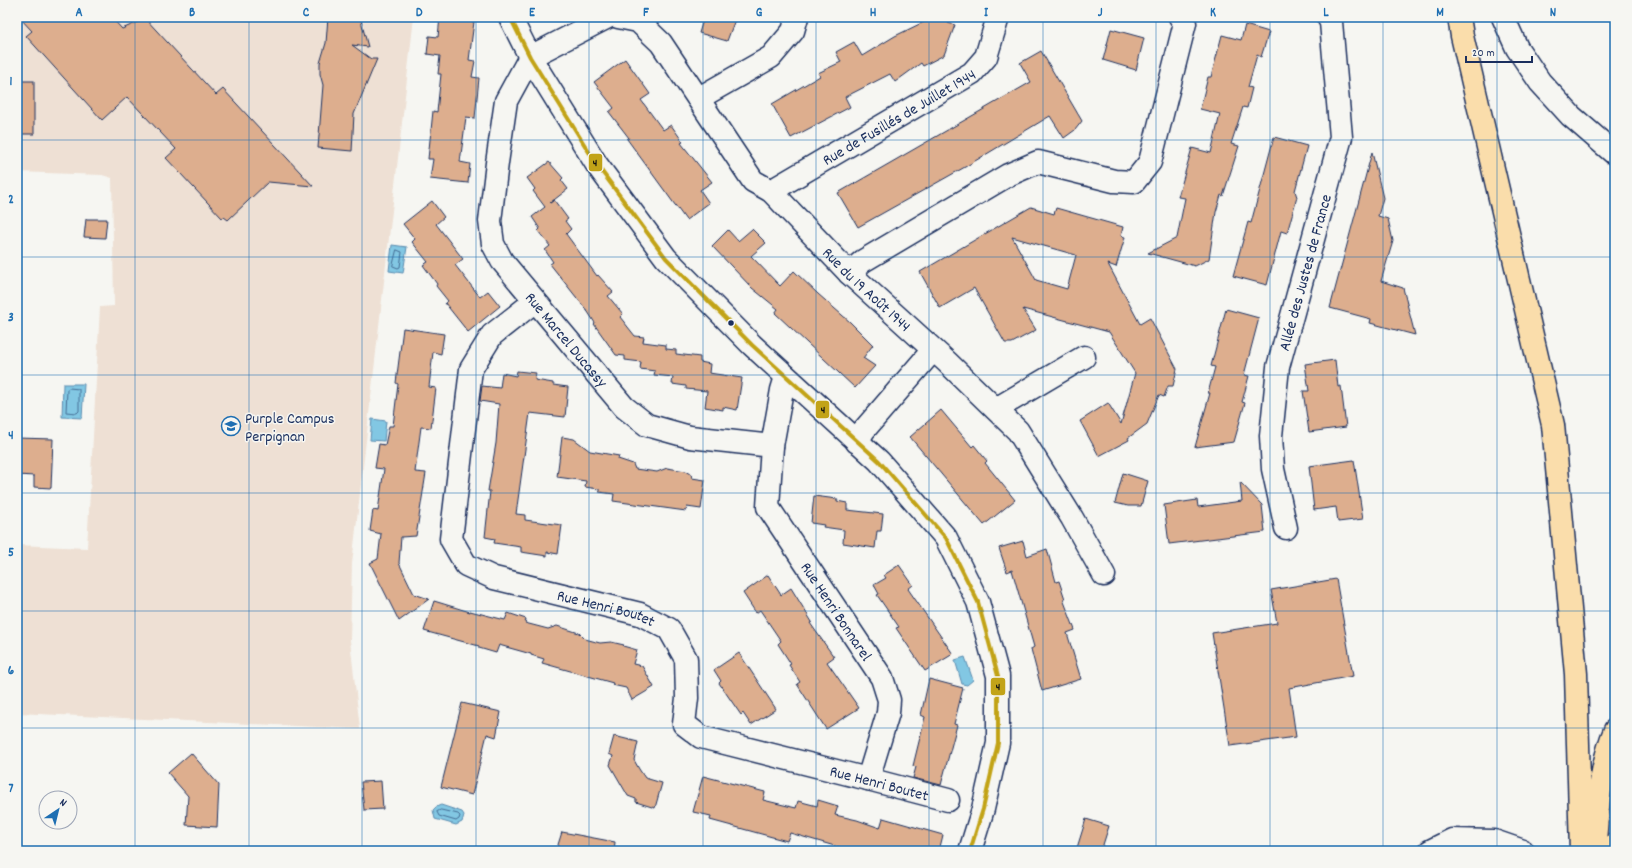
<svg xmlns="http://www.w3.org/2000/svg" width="1632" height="868" font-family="Dekko,sans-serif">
  <rect width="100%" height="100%" fill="#f6f6f2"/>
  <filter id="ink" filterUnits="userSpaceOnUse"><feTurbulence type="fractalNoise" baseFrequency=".025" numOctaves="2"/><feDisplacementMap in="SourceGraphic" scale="8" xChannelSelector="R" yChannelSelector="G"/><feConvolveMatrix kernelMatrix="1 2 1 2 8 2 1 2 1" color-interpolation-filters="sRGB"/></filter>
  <g filter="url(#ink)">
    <!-- built -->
    <path fill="#eee0d4" d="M17,17H414L352,564L350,640L360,729L17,713V545L87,548L100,307L114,306L112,178L102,175L17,172Z"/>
    <!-- water -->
    <g fill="#82c7e3" stroke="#598aae">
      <path d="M392,245L407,247L403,273L389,271Z"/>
      <path d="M63,384H84L82,418L62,417Z"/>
      <path d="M372,419L386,421L384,441L370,440Z"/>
      <path d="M965,657L973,680L967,685L962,684L955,660Z"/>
      <path d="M441,805L462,812L464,815L462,822L456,825L435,819L433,810L436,807Z"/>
    </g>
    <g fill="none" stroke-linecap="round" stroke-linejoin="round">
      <!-- shore -->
      <g stroke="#446c93" stroke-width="1">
        <path d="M397,250L402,252L400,267L398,268L393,266Z"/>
        <path d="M69,388L79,389V411L77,413L66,412L67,390Z"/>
        <path d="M441,810L458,814L460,816L459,819L456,821L439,816L437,812Z"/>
      </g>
    </g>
    <!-- building -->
    <g fill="#ddae8e" stroke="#1b2f5e" fill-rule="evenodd">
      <path d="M19,17H111L122,29L136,23L144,17L216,95L223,89L313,186L268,182L228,220L224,217L222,218L166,158L176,149L127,97L102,120L26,36L32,31Z"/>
      <path d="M328,17H360L368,47L352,45L371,59H377L354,114L352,151L318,148L323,85L320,74V63L326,43Z"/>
      <path d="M440,17L474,22L469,60L475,61L472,77L479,78L475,118L466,117L460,162L470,164L468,183L430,179L433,159H428L433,111L437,112L441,74H438L440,56L427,54L429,36L438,37Z"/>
      <path d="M704,17H736L727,41L699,33Z"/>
      <path d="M934,17H949L948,23L955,25L944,55L923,66L921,63L895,82L890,74L845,97L850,107L791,138L772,104L820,76L818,73L841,62L836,52L854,42L862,56L895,36Z"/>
      <path d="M1245,25L1269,32L1261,57L1257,55L1248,87L1252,88L1247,108L1243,107L1231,144L1239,146L1223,196L1221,195L1216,212L1209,259L1195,266L1148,253L1177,238L1185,198L1178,197L1192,148L1211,153L1220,114L1200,109L1208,77H1211L1222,35L1241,40Z"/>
      <path d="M1111,29L1144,38L1136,70L1103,60Z"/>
      <path d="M1041,51L1082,121L1075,130L1064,138L1050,116L965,167L858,227L838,193L1031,82L1020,63Z"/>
      <path d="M625,59L650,94L641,100L663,130L671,125L683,142L681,143L712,182L700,190L709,203L686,220L627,139L629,138L609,112L614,108L594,82Z"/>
      <rect x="17" y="81" width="17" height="53"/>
      <path d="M1274,137L1307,146L1295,191L1297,197L1287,233L1281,231L1267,285L1233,276L1248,222L1251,223Z"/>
      <path d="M1372,152L1383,198L1378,216L1388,219L1393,241L1381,281L1403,288L1415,335L1370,323L1371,319L1330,308Z"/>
      <path d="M549,162L563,178L561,180L568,189L550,203L554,200L568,219L565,221L571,229L566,234L597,276L598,275L613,292L608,296L623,314L620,317L635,336L644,337L643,342L666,345V349L676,350V354L700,357V362L710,364L709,373L742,378L737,410L723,407V410L705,407L707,391L686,389V386L672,384L673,377L654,375L655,371L640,369L641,362L625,360V356L616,355L594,324L595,323L588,312L550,264L553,262L545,250L550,246L538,231L540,229L532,217L545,207L533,191L535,189L527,178Z"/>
      <path d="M432,201L444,217L436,224L463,259L455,265L480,297L488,291L500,306L468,332L445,303L448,301L436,286L437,284L423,265L428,262L412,242L415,239L403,224Z"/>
      <path d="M1031,207L1054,214L1056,208L1123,227L1121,236L1125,237L1116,267L1108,264L1140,324L1150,318L1177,369L1173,386H1168L1164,397L1159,395L1147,424L1128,438L1129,440L1099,456L1080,421L1108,403L1121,424L1135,373L1109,332L1023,309L1036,330L1012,343H1005L974,288L940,308L920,272ZM1012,237L1076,255L1067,289L1036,280Z"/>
      <path d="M86,219H107L105,238L84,237Z"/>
      <path d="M752,229L766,243L751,256L780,286L794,271L818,294L850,322L873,345L863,358L875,366L855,388L775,313L778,309L752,288L712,246L728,230L738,241Z"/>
      <path d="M1226,309L1259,318L1244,375L1249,376L1242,402L1245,403L1234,442L1195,447L1210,393H1208L1215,367L1211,366Z"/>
      <path d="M403,328L444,334L441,354L433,352L429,387L436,388L431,428L421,427L415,472L426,473L416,536L401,537L399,563L414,594L429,599L399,621L370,563L378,559L381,534L370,531L373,510L378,511L384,469L375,468L379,444L385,445L389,426H393L398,384L396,383Z"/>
      <path d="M1335,360L1338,387L1341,386L1346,427L1309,432L1303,391H1309L1305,364Z"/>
      <path d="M517,371L536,373L535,380L553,383V385L568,387L565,417L530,413L516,514L525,515V520L562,525L558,554L547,552V556L521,552V547L494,543L495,539L485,537L490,491H488L496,443L499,404L480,401L482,386L500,388L502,373L516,376Z"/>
      <path d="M941,410L972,447L974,445L987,461L985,463L1015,500L984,525L910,437Z"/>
      <path d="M562,437L574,439L590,451L619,456L618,459L633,464L635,469L657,472L667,468L686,471L691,474L692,478L705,480L701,509L687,507L686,511L613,501L614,494L599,492V489L585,487L586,481L557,477Z"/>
      <path d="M17,438L53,439L51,488L34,487V476L17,475Z"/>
      <path d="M1354,460L1363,519L1338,522L1336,507L1314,510L1309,466Z"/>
      <path d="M1123,473L1148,481L1141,506H1128L1115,503Z"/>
      <path d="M1240,482L1262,505L1265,532L1169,544L1164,505L1197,500L1198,507L1242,501Z"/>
      <path d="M814,496L837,499V501L847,503V510L883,514L881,531H877L875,548L843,543L844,530L823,527L824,525L811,523Z"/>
      <path d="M1023,541L1027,556L1047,549L1056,582L1059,581L1065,599H1063L1075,630L1067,633L1081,679L1042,691L1031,649L1034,647L1012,570L1007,572L999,548Z"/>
      <path d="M899,565L913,585L908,589L953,654L925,671L896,628L899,627L877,595L879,594L874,585L886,578L884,575Z"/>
      <path d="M768,575L781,595L791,588L812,622L810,623L834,657L827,662L859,708L826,729L797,684L800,682L789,665L791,664L778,644L781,641L760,610L756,613L743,593Z"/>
      <path d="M1336,579L1353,676L1289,688L1296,737L1230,746L1212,633L1277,623L1271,590Z"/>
      <path d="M434,601L470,612V611L505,620L508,613L526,619L525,623L548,629L557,626L579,633L585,639L600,643L611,642L624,645L623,646L637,650L633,664L642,666L654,687L632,700L626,688L612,685L613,683L542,663L544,659L531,655V654L499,645L496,653L479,648V646L424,631Z"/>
      <path d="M739,653L776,709L751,725L743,713L741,715L719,683L721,681L714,670Z"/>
      <path d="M929,679L963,688L954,724L957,725L941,785L913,778L916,767L913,766L925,717L921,715Z"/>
      <path d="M462,703L501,712L496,737L487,734L472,795L441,787Z"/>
      <path d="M614,736L638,742L634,760L639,769L645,778L662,783L655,808L636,802V799L628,796L610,765L613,756L609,754Z"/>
      <path d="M191,753L219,785L217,827L186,825L188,796L168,773Z"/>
      <path d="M703,776L765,792L763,800L796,808L798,801L817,806L818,800L838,806L835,815L857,820L880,828L883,818L943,835L939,851H852L790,833L787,841L710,820L711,816L693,812Z"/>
      <path d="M381,781L383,809L364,810L361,782Z"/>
      <path d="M1086,819L1109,826L1101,851H1076Z"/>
      <path d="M562,832L615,842L614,851H556Z"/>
    </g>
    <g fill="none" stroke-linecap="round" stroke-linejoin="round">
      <!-- street casing -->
      <g stroke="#1b2f5e" stroke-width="25">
        <g id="street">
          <path d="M510,17L530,57L597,165L666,258L752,345L879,461L946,538L978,602L998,676V743L983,809L970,851"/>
          <path id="s1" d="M608,17L530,57L506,101L497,163L490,221L493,244L502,261L624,407L647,425L690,437L772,446L782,390L786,377"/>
          <path id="s2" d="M618,17L638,21L661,43L753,181L771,191L849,273L947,362L1018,431L1072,518L1104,575"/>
          <path d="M699,98L771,57L793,31L797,17"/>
          <path id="s3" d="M771,191L972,73L986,57L998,17"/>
          <path d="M849,273L863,261L1008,175L1038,162L1114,181L1134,182L1150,162L1185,23L1180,17"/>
          <path id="s4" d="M535,301L492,335L471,369L451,539L466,565L494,578L640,614L669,629L686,659L687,698L684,724L701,737L868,779L948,800"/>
          <path d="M996,409L1084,357"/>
          <path d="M857,442L864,430L933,350"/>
          <path id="s5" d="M772,446L768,507L882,678L889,700L888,713L868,779"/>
          <path id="s6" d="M1286,528L1273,469L1271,436L1278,367L1341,137L1331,22L1328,17"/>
          <path d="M1430,851L1452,840L1494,841L1523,851"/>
        </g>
      </g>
      <!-- secondary casing -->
      <g stroke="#1b2f5e" stroke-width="25">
        <path id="secondary" d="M1503,17L1517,48L1540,82L1571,116L1615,154"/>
      </g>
      <!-- primary casing -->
      <g stroke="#1b2f5e" stroke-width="25">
        <g id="primary">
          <path d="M1459,17L1462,36L1553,425L1576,674L1581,851"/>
          <path d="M1594,851C1598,811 1599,768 1615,730"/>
          <path d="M1615,851V844"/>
        </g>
      </g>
      <!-- street -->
      <use href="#street" stroke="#f6f6f2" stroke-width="22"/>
      <!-- secondary -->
      <use href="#secondary" stroke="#f6f6f2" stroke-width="22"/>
      <!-- primary -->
      <use href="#primary" stroke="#faddab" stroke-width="22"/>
      <!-- bus-1 casing -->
      <g stroke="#f6f6f2" stroke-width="7">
        <path id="bus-1" d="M510,17L530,57L597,165L666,258L752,345L879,461L946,538L978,602L998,676V743L983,809L970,851"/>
      </g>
      <!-- bus-1 -->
      <use href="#bus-1" stroke="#c2a318" stroke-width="4"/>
    </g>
  </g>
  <!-- grid -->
  <path fill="none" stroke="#1f6fb2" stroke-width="1" stroke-opacity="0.55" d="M135,17V851M249,17V851M362,17V851M476,17V851M589,17V851M703,17V851M816,17V851M929,17V851M1043,17V851M1156,17V851M1270,17V851M1383,17V851M1497,17V851M17,140H1615M17,257H1615M17,375H1615M17,493H1615M17,611H1615M17,728H1615"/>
  <!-- icons -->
  <defs>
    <g id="university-ring" transform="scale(1)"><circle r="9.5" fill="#f6f6f2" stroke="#1f6fb2" stroke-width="1.5"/><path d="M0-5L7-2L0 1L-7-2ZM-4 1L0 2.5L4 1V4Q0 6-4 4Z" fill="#1f6fb2"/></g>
  </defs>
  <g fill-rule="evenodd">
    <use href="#university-ring" x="231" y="426"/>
  </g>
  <!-- markers -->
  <circle fill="#1b2f5e" stroke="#f6f6f2" stroke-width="1.5" cx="731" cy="323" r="3.5"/>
  <g text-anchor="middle" stroke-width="3" stroke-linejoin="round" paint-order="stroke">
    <!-- street labels -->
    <g font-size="16" fill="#1b2f5e" stroke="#f6f6f2">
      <text dy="6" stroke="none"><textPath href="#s3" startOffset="148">Rue de Fusillés de Juillet 1944</textPath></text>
      <text dy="6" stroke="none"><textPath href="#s6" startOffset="261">Allée des Justes de France</textPath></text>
      <text dy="6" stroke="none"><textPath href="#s2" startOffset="376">Rue du 19 Août 1944</textPath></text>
      <text dy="6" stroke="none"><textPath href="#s1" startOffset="403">Rue Marcel Ducassy</textPath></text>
      <text dy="6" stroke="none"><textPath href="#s4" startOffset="443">Rue Henri Boutet</textPath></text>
      <text dy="6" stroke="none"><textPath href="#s5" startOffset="186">Rue Henri Bonnarel</textPath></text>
      <text dy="6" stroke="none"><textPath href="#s4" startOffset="815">Rue Henri Boutet</textPath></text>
    </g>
    <!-- poi labels -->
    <g font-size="16" fill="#1b2f5e" stroke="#f6f6f2" text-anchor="start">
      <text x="245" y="423">Purple Campus<tspan x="245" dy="18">Perpignan</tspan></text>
    </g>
  </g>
  <g stroke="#f6f6f2" stroke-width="1.5">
    <rect x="588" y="153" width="15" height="19" rx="4" fill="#c2a318"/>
    <rect x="815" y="400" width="15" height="19" rx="4" fill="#c2a318"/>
    <rect x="990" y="677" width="16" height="19" rx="4" fill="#c2a318"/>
  </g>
  <g font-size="11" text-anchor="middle" font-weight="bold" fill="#111">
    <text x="595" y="166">4</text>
    <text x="823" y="413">4</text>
    <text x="998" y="690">4</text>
  </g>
  <!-- margin -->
  <rect width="1632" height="868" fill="none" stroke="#f6f6f2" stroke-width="44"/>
  <!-- north arrow -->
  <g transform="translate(58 810) rotate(35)"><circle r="19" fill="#f6f6f2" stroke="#9ea6b7"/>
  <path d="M0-3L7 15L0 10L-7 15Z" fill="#1f6fb2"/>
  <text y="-6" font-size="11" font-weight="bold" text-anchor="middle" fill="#1b2f5e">N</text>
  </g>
  <!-- scale -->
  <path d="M1466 56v6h66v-6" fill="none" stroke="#1b2f5e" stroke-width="2"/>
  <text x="1472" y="56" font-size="12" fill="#1b2f5e" stroke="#f6f6f2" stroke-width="3" paint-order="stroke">20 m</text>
  <rect x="22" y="22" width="1588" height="824" fill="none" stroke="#1f6fb2" stroke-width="1.5"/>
  <g font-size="13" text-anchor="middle" font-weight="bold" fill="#1f6fb2">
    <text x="79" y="16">A</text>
    <text x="192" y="16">B</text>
    <text x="306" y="16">C</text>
    <text x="419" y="16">D</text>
    <text x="532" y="16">E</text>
    <text x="646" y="16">F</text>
    <text x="759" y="16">G</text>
    <text x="873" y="16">H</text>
    <text x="986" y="16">I</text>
    <text x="1100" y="16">J</text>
    <text x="1213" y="16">K</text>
    <text x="1326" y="16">L</text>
    <text x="1440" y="16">M</text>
    <text x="1553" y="16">N</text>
    <text x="11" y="85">1</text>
    <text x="11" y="203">2</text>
    <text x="11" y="321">3</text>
    <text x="11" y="439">4</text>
    <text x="11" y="556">5</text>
    <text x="11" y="674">6</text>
    <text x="11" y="792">7</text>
  </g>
</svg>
